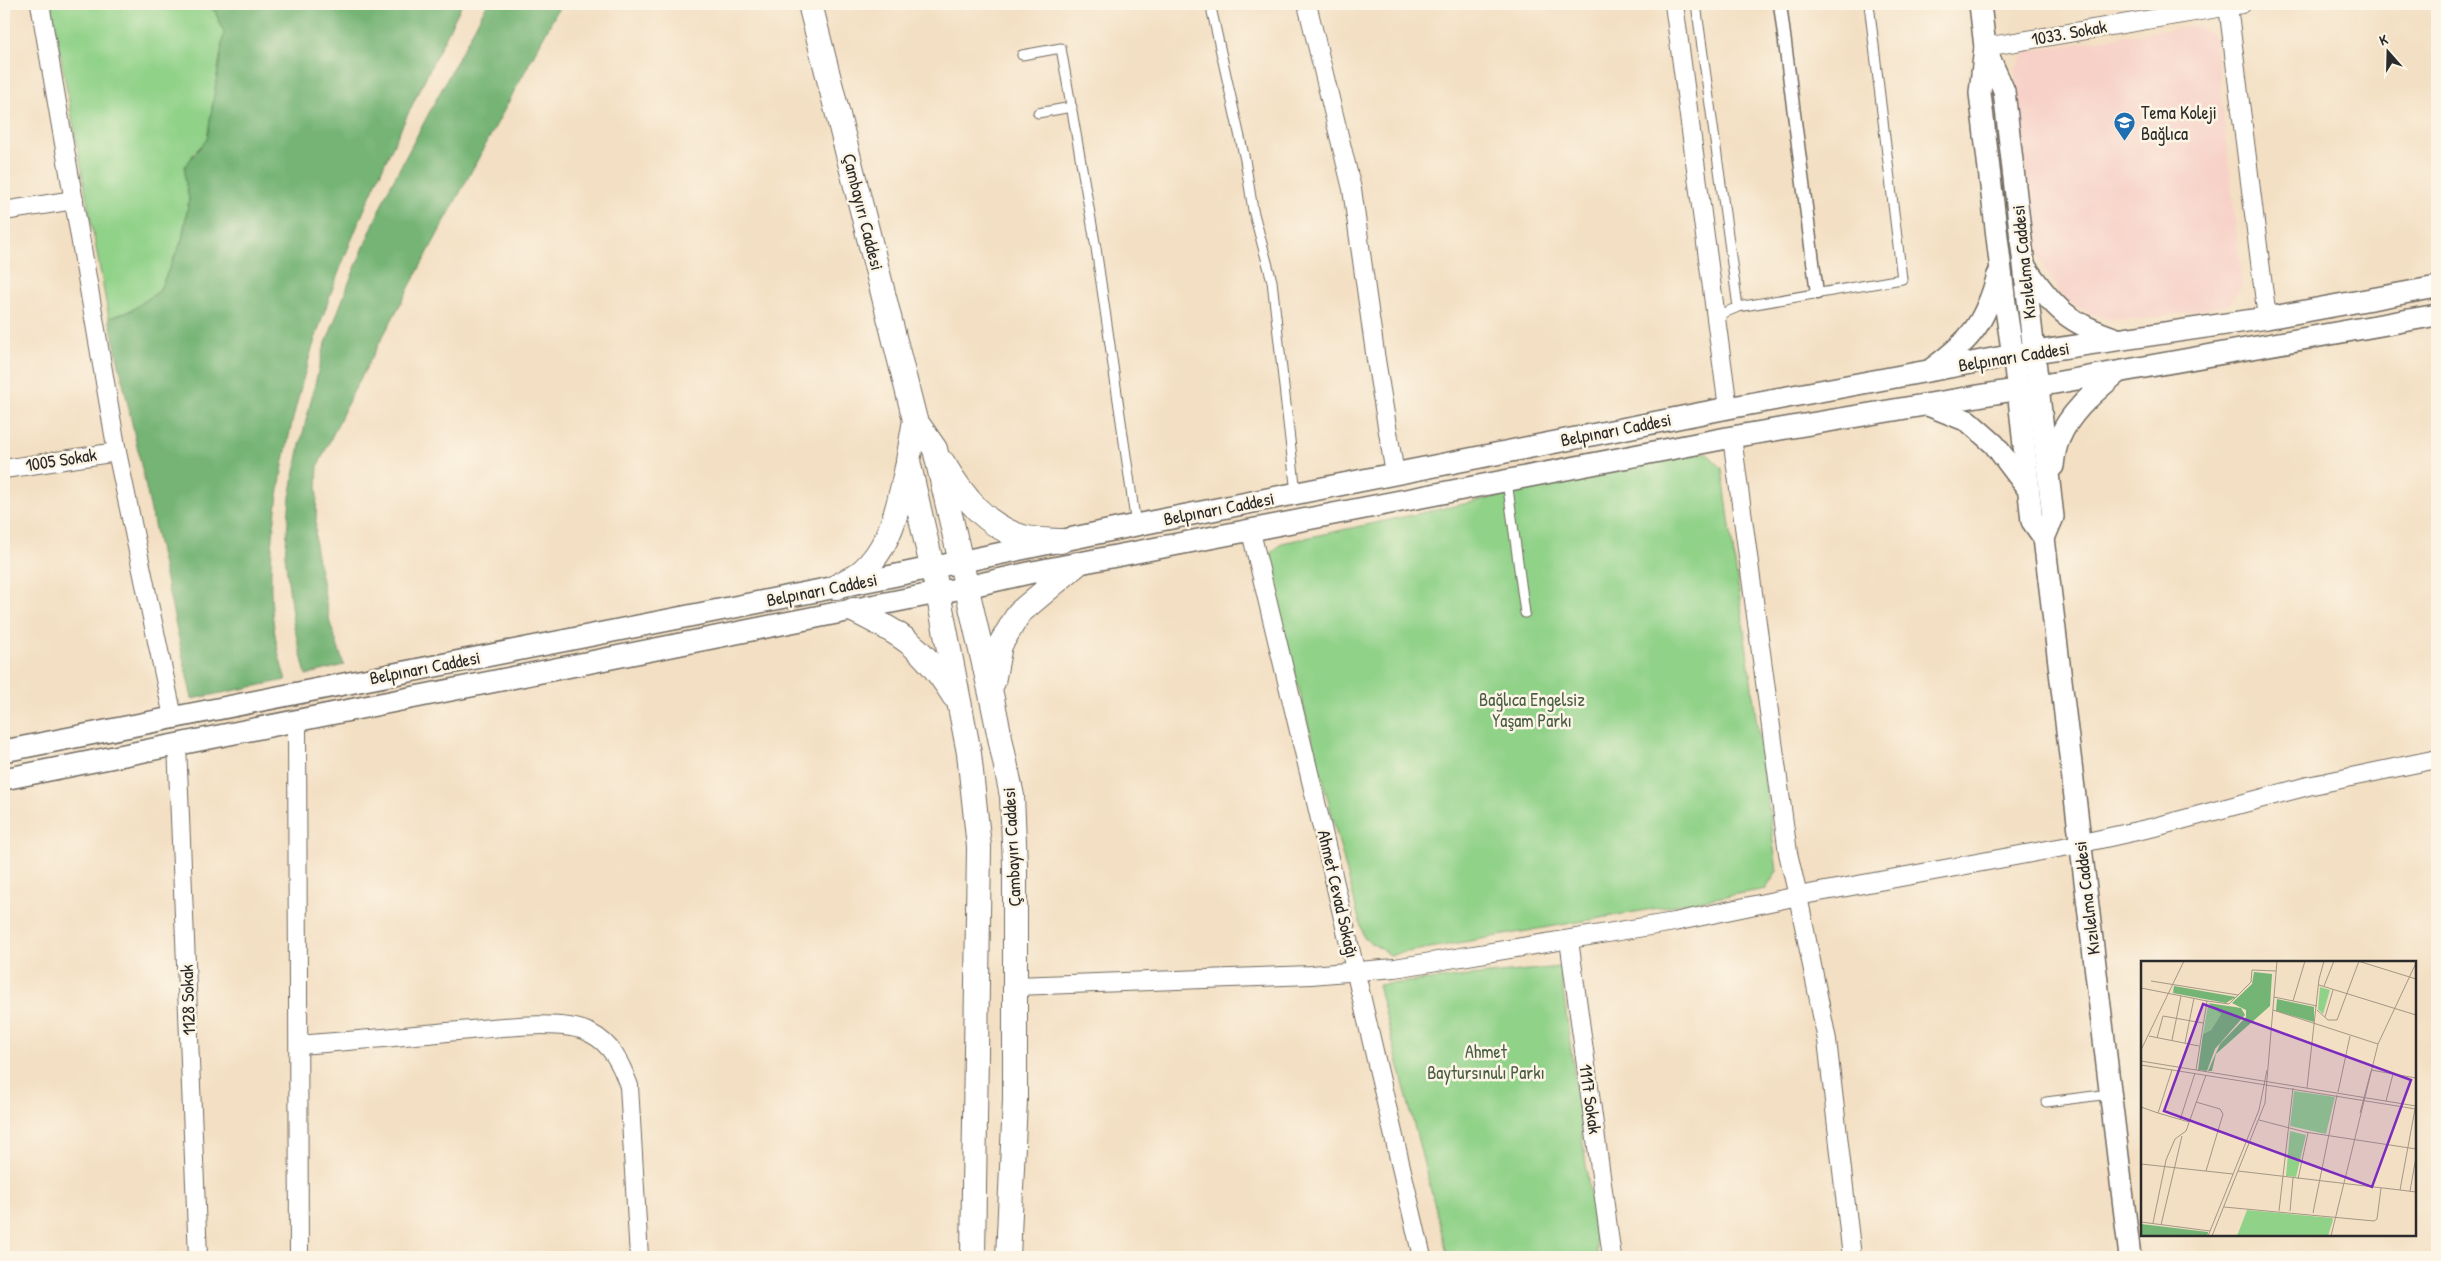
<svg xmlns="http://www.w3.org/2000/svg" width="2441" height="1261" font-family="'Patrick Hand',sans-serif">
<rect width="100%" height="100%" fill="#fcf5e5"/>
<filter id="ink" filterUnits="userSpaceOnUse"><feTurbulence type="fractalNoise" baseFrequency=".02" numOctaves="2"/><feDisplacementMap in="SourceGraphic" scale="10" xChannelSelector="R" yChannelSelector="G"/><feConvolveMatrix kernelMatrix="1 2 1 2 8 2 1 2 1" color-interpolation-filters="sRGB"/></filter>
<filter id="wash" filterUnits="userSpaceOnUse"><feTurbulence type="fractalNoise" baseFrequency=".0096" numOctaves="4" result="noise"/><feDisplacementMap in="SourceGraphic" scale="20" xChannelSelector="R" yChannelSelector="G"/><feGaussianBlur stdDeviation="1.12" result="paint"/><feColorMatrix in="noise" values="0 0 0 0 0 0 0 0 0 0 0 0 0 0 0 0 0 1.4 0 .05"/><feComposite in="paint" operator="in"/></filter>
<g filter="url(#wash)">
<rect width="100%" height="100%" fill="#f3dfc3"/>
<polygon fill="#f7d1c8" points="2196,25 2215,37 2242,285 2229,305 2148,319 2110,319 2089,313 2062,297 2042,265 2034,241 2015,69 2027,51"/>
<g fill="#91d289" stroke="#5e7e5a">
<polygon points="51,4 206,4 215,11 224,33 207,140 193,154 185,179 189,199 182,240 159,291 132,310 109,318"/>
<polygon points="1705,452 1722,468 1777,871 1766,889 1390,955 1364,938 1265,559 1282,543"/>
<polygon points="1560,967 1598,1257 1448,1257 1378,985"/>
</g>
<g fill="#74b475" stroke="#507050">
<path d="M206 4H462C387 155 312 303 282 471 270 541 263 611 286 680L192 699 109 318 132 310 159 291 182 240 189 199 185 179V166L207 139 224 33 215 11Z"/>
<polygon points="487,4 561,4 350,398 318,466 315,545 330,623 344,665 306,675 293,622 285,556 290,497 300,445 323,351 350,280 387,192"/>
</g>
</g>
<g filter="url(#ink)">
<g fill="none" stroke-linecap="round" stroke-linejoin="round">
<defs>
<g id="service">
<polyline points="1696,4 1738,307"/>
<polyline points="1212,12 1245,160 1253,210 1272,281 1296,493"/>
<polyline points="1022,55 1061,48 1096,248 1136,525"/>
<polyline points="1038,113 1072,107"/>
<polyline points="1717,316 1738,307 1902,279 1869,4"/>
<polyline points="1507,481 1525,613"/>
<polyline points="2046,1102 2110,1094"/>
</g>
<polyline id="pedestrian" points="1780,4 1817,293"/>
<g id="minor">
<polyline points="40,4 117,452 173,717"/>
<polyline points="1307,4 1352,189 1376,360 1395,474"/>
<polyline points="1674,4 1728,408"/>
<polyline points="2228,6 2267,318"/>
<polyline points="1985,47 2242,4"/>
<polyline points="4,211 74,200"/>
<polyline points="1732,437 1788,853 1798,896 1827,1040 1852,1257"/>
<polyline points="4,469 117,452"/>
<polyline points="1251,532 1312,785 1422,1257"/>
<polyline points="297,721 299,1257"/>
<polyline points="177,744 198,1257"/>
<polyline points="1569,940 1612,1257"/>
<polyline points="1016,986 1311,975 1395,968 1674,922 1798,896 2069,846 2155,827 2308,786 2437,759"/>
<path d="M299 1045C349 1041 398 1037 447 1032 481 1030 561 1017 590 1033 612 1044 621 1064 629 1086L639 1257"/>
</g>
<g id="tertiary">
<polyline points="1980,4 1985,47 1980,93 2004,296 2018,389 2032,521 2044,538 2130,1257"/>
<polyline points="1985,48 2004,91 2053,517 2044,538"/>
<path d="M2026 268C2055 309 2068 323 2117 339"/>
<path d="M1933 368C1972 339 1985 322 1998 275"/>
<polyline points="1928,405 1968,421 1994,444 2028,489"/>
<path d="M2053 466C2054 457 2055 447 2059 439 2070 411 2096 391 2118 372"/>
<polyline points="4,751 892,576 1136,525 1728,408 2014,355 2267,318 2437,287"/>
<polyline points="4,779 967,587 1033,572 1732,437 2038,386 2437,315"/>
</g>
<g id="secondary">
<polyline points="810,4 915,420 935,449 991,694 1012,796 1015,865 1015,1100 1008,1257"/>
<polyline points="915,420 908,461 938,593 969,753 979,847 973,1257"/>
<path d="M943 463C962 495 986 527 1023 537 1035 541 1049 540 1061 541"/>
<path d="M836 587C844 582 853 578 860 573 891 548 899 504 907 467"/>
<path d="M853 610C904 635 923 647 954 696"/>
<polyline points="993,682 1000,645 1019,613 1077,564"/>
</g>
</defs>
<use href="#service" stroke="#716a60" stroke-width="11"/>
<use href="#pedestrian" stroke="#716a60" stroke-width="15"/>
<use href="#minor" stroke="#716a60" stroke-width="20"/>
<use href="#tertiary" stroke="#716a60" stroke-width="24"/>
<use href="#secondary" stroke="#716a60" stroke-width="26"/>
<use href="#service" stroke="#fff" stroke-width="9"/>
<use href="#pedestrian" stroke="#fff" stroke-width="12"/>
<use href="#minor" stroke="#fff" stroke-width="18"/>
<use href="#tertiary" stroke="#fff" stroke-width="21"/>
<use href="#secondary" stroke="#fff" stroke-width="24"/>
</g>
</g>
<defs>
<symbol id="school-pin" viewBox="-11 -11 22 30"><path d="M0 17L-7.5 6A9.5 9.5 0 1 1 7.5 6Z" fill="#1f6fb2" stroke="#fcf5e5"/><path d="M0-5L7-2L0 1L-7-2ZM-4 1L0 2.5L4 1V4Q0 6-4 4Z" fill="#fff"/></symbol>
</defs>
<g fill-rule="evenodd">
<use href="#school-pin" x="2112" y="110" width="25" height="34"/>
</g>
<g text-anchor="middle" stroke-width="5" stroke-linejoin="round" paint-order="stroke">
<g font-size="18" fill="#2b2b2b" stroke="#fcf5e5">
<text transform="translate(2069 33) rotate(-10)" y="6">1033. Sokak</text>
<text transform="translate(863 212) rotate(76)" y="6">Çambayırı Caddesi</text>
<text transform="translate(2024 262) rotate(-96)" y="6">Kızılelma Caddesi</text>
<text transform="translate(2014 357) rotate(-9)" y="6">Belpınarı Caddesi</text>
<text transform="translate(1616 430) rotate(-11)" y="6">Belpınarı Caddesi</text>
<text transform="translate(61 460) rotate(-9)" y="6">1005 Sokak</text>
<text transform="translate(1219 509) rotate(-11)" y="6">Belpınarı Caddesi</text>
<text transform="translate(822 590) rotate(-11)" y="6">Belpınarı Caddesi</text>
<text transform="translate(425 668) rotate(-11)" y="6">Belpınarı Caddesi</text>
<text transform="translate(1012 847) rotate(-93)" y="6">Çambayırı Caddesi</text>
<text transform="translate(1338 894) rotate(77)" y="6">Ahmet Cevad Sokağı</text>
<text transform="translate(2087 898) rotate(-97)" y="6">Kızılelma Caddesi</text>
<text transform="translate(188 1000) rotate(-92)" y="6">1128 Sokak</text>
<text transform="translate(1590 1099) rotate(82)" y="6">1117 Sokak</text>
</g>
<g font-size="18" fill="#2b2b2b" stroke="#fcf5e5" text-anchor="start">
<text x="2141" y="119">Tema Koleji<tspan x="2141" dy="21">Bağlıca</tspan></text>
</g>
<g font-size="18" fill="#4a5d47" stroke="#fcf5e5">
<text x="1532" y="706">Bağlıca Engelsiz<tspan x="1532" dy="21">Yaşam Parkı</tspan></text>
<text x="1486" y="1058">Ahmet<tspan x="1486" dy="21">Baytursınulı Parkı</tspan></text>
</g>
</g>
<g transform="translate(2141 961)">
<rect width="275" height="275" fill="#f3dfc3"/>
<path d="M179 26 189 29 182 53 177 48ZM67 44 79 48 80 53 70 69 62 73ZM153 130 194 136 185 173 149 165ZM149 170 165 174 155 216 145 215ZM106 249 191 257 192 259 187 275H96Z" fill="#91d289"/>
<path d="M113 11 131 13 129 45 75 93 71 110H67L79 83 105 56V49L91 42 111 23ZM33 25 95 36 85 42 32 32ZM136 38 173 46V61L135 50ZM67 42 100 47 104 54 74 88 66 110 57 109 62 73 70 69 80 53ZM0 263 67 271V272L66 275H0Z" fill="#74b475"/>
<path fill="none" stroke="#a39786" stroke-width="1" d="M217 0 275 18M10 20 97 34 88 43 66 40M178 24 275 54M183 25 193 0M0 27 66 40 55 109M97 34 110 21 111 9 135 10M133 36 176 45M152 40 164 0M132 49 237 83M176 49 187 59H196L218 0M184 56 192 29M8 75 58 85M16 77 22 55 62 62M31 79 40 35M44 82 53 37M0 89 43 0M0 100 275 145M0 104 275 148M230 109 275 117M166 127 178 18 183 0M197 131 209 75M245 140 252 113M55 141 79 148 82 153 65 210M0 146 17 152 31 109M274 148 259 229 275 231M17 152 48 161M219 152 230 110M39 159 54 112M118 159 164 171 275 188M0 203 92 213M97 210 259 229M157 218 167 172M269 230 275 196M83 246 233 260 236 258 240 227M138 250 152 127M149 250 152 217M172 252 196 134M0 261 69 270M12 262 25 199 34 178 45 170 65 114M20 264 41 175M67 275 118 149 126 109M71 275 124 142 136 0M190 275 237 83 275 2"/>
<path fill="#7b2cbf" fill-opacity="0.15" stroke="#7b2cbf" stroke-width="2.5" d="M62 43 270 119 231 226 23 150Z"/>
<rect width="275" height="275" fill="none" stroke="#2b2b2b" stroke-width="2.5"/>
</g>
<rect width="2441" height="1261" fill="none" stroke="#fcf5e5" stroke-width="20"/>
<g transform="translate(2388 52) rotate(340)" stroke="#fcf5e5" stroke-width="4" paint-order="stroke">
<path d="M0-4L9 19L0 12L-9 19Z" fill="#2b2b2b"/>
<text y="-8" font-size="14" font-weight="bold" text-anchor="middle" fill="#2b2b2b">K</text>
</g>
</svg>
